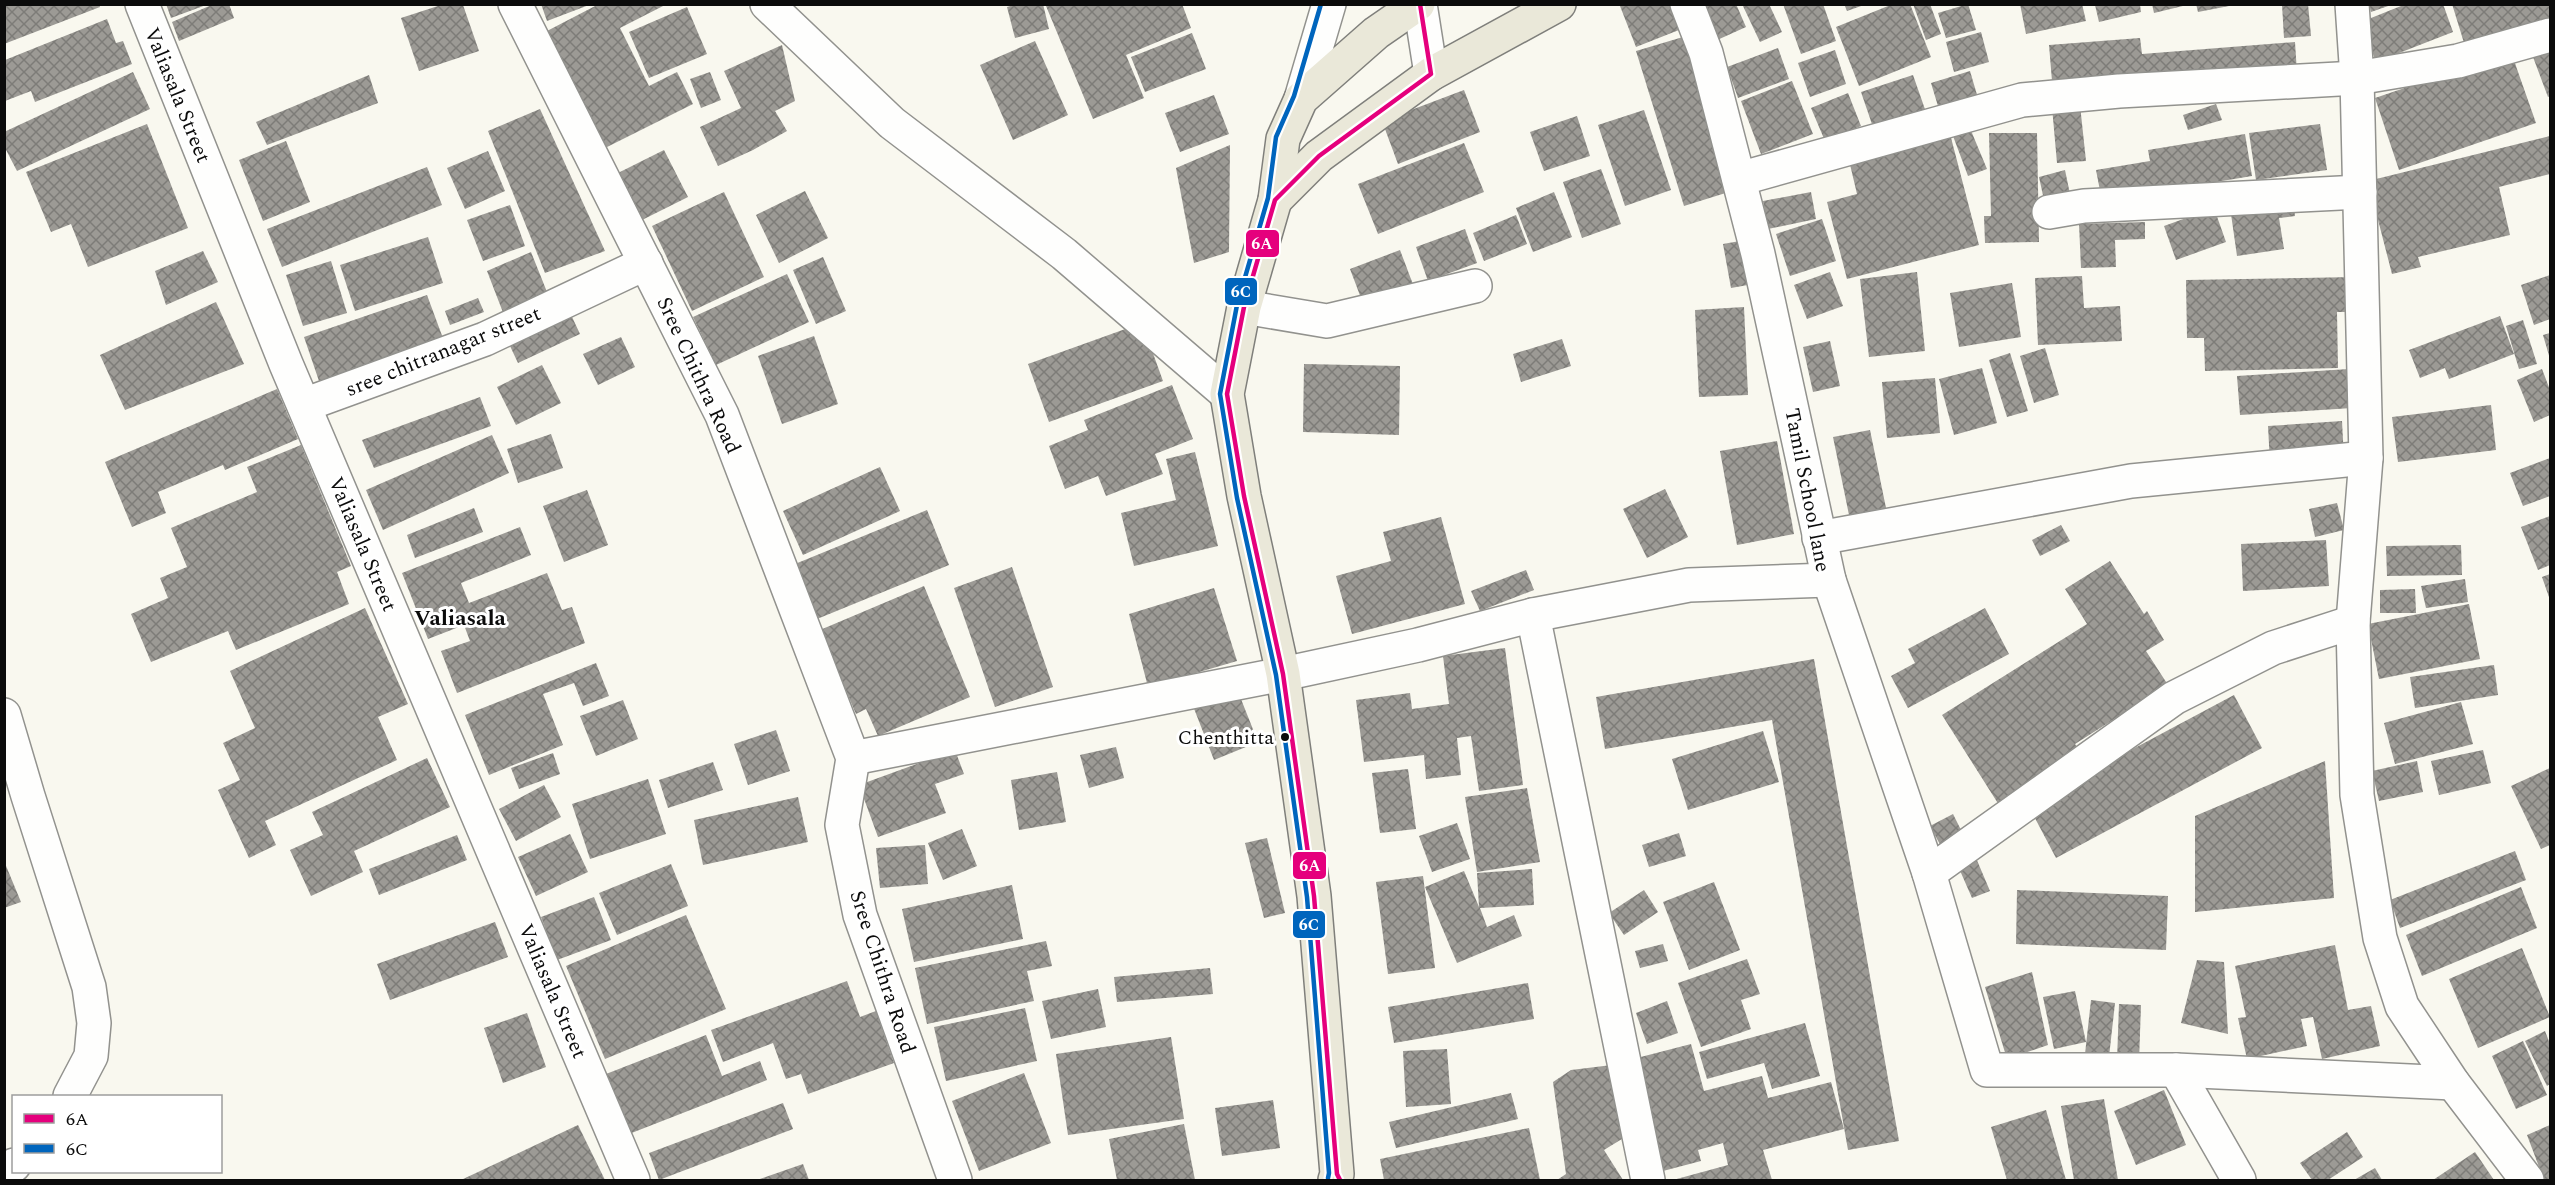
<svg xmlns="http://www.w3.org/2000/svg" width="2555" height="1185" font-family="Spectral,serif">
<defs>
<pattern id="building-cross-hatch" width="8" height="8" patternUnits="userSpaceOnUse" patternTransform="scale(1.5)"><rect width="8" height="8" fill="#9c9a95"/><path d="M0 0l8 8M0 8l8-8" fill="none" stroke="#7d7c78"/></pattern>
</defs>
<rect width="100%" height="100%" fill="#f9f8ef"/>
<g fill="url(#building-cross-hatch)">
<polygon points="4,4 99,4 100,7 4,44"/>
<polygon points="166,4 206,4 206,5 171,18"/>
<polygon points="214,4 229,4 234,18 179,41 172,22"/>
<polygon points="541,4 589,4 589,5 547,21"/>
<polygon points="599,4 667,4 620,28 649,86 677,72 693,104 605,148 547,31"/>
<polygon points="1017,4 1043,4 1049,29 1015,38 1007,7"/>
<polygon points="1049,4 1182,4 1191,28 1126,55 1144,98 1093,119 1046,6"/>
<polygon points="1624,4 1675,4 1684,28 1636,47 1620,6"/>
<polygon points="1698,4 1736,4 1746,27 1715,41"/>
<polygon points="1742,4 1769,4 1782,32 1760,42"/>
<polygon points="1783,4 1823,4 1836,41 1801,54"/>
<polygon points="1844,4 1864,4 1864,5 1847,11"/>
<polygon points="1893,4 1910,4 1931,57 1859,86 1836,27"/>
<polygon points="1913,4 1930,4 1941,34 1926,40"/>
<polygon points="1968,4 1976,30 1946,38 1938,13"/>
<polygon points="2020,4 2082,4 2086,21 2026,34"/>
<polygon points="2152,4 2186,4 2187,5 2154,13"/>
<polygon points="2196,4 2229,4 2229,6 2198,12"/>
<polygon points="2308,4 2311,36 2284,38 2282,5"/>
<polygon points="2369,4 2391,4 2391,5 2371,12"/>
<polygon points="2406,4 2443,4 2453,32 2376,62 2361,22"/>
<polygon points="2452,4 2550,4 2550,20 2465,46"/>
<polygon points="441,5 463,5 479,51 419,71 401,18"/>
<polygon points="2095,5 2140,5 2141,12 2099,22"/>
<polygon points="687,7 707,54 649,78 629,32"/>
<polygon points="107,19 116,43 123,41 132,64 35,102 31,91 5,101 5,60"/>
<polygon points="1981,32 1989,62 1954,72 1946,42"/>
<polygon points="1192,33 1206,69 1145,92 1131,57"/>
<polygon points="1683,37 1732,191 1684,206 1636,51"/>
<polygon points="2140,38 2142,54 2295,42 2297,73 2053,93 2049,45"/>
<polygon points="1035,41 1068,115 1013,140 980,65"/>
<polygon points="782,45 795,101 775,111 787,131 753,150 718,166 700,127 741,108 724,71"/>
<polygon points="1778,48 1789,79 1738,98 1727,67"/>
<polygon points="1835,50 1846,84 1810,97 1798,63"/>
<polygon points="2550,51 2550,96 2548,97 2533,57"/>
<polygon points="2511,52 2536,123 2399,170 2375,98"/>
<polygon points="1970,71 1980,105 1941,116 1931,83"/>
<polygon points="133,72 150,109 17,171 4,146 4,132"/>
<polygon points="710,72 721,100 701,108 690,79"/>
<polygon points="369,75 378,103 267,145 256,122"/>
<polygon points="1913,75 1927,115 1875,133 1861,92"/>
<polygon points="1792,81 1813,134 1761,154 1741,101"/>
<polygon points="1464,90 1480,132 1398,164 1382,121"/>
<polygon points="1848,93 1861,126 1825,141 1811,108"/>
<polygon points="1214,95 1229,134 1180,152 1165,113"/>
<polygon points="2216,104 2222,120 2188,130 2183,115"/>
<polygon points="2080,105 2086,161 2057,163 2052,107"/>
<polygon points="540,109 605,251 545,273 488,131"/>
<polygon points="1644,110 1671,190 1625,206 1598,125"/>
<polygon points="1577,116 1590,156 1544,171 1530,132"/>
<polygon points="1967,121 1987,169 1968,176 1950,128"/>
<polygon points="147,124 188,228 88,267 71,224 51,232 26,172"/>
<polygon points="2320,124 2327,170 2256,180 2249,133"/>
<polygon points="1949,130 1979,245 1847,279 1827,202 1857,194 1848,156"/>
<polygon points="1989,133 2037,133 2039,242 1985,243 1984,216 1991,216"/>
<polygon points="2245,134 2252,176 2102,201 2096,170 2150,161 2148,150"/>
<polygon points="2550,136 2550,174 2499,187 2510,235 2418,257 2421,267 2392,274 2368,181"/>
<polygon points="286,141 310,202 263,221 239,160"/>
<polygon points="1464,143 1484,192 1378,234 1358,184"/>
<polygon points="1230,145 1229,252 1194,263 1176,168"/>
<polygon points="664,150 688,197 640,221 616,174"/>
<polygon points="488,151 505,191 465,209 447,168"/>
<polygon points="427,167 442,205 282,267 267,229"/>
<polygon points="1601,169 1621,224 1582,238 1563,182"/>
<polygon points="2065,170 2070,194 2044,200 2039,177"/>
<polygon points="805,191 828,238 779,263 756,215"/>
<polygon points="724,192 764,277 692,311 652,226"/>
<polygon points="1554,192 1572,237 1533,252 1516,208"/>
<polygon points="1811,192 1816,219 1768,229 1763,201"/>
<polygon points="2293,198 2295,216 2279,218 2284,249 2237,256 2230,207"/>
<polygon points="510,205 525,246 483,261 467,220"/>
<polygon points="2214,208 2226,242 2176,260 2164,226"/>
<polygon points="1516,215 1527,244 1484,261 1473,233"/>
<polygon points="1822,219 1836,261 1790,276 1776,234"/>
<polygon points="2145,222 2145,239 2115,240 2116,267 2081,268 2079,224"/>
<polygon points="1465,229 1477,263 1428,281 1416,247"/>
<polygon points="428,237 443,283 355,311 340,265"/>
<polygon points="1751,239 1759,283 1731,288 1723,244"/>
<polygon points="1400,250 1414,287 1364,306 1350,269"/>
<polygon points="203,251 218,282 166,305 155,271"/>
<polygon points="531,252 549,297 504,315 487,271"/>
<polygon points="823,257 846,311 816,324 793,270"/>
<polygon points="331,261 347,313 303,326 286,275"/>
<polygon points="1830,272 1843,306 1807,319 1794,285"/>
<polygon points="1917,272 1925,351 1869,357 1860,279"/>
<polygon points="787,274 809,322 716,365 693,317"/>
<polygon points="2550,275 2550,319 2534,325 2521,285"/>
<polygon points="2082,276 2084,308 2120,306 2122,341 2038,345 2035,278"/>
<polygon points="2356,277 2357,312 2337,312 2338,368 2205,371 2204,338 2187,338 2186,280"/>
<polygon points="2012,283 2021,337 1959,347 1950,293"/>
<polygon points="427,295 444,341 320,384 304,337"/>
<polygon points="478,298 484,312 450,325 445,311"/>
<polygon points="216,302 244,364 125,410 100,355"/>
<polygon points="565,302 580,334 518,363 503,331"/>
<polygon points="1744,307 1748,395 1699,397 1695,310"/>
<polygon points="2500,316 2514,354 2449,379 2445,368 2420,378 2409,350"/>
<polygon points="2523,320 2537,364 2519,369 2506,326"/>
<polygon points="1142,323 1163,381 1049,422 1028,364"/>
<polygon points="2550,333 2550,359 2543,335"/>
<polygon points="814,336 838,404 782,424 758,356"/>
<polygon points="621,337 635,367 598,385 583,354"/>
<polygon points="1562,339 1571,366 1521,382 1513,354"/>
<polygon points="1830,341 1840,386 1813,392 1803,347"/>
<polygon points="2045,348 2059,395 2034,403 2020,356"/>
<polygon points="2010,353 2028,411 2007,417 1989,360"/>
<polygon points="1304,364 1400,366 1399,435 1303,432"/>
<polygon points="542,365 561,403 516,425 497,387"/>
<polygon points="1982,368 1997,423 1954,435 1939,379"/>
<polygon points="2349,369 2352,408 2240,415 2237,376"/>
<polygon points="2542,369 2550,390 2550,415 2534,422 2517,380"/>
<polygon points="1935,378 1940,433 1887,438 1882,382"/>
<polygon points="1172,385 1193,439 1155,454 1163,474 1106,496 1098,476 1065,489 1049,446 1088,430 1084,420"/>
<polygon points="277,389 298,439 225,470 223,465 158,492 166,513 132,527 105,462"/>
<polygon points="480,397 491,426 374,468 362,440"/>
<polygon points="2491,405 2496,450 2398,462 2392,417"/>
<polygon points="2342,421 2344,459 2270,463 2268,426"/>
<polygon points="1870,430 1886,508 1849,515 1833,437"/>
<polygon points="551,434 563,468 518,483 507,449"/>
<polygon points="492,435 509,473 383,530 366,490"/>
<polygon points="1777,441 1794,534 1737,545 1720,451"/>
<polygon points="301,445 351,566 337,572 349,604 236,650 228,631 151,662 131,614 168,598 160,578 187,567 171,528 257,492 247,467"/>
<polygon points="1195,452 1218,546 1134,566 1121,513 1176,500 1166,459"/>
<polygon points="2550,458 2550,496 2523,506 2510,473"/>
<polygon points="880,467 900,511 803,555 783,511"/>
<polygon points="1665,489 1688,537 1647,558 1623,509"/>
<polygon points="587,490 608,545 564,562 543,506"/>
<polygon points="2337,503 2344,530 2315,537 2309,509"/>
<polygon points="474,508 483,532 415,558 407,535"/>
<polygon points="927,510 949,565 817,619 795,564"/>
<polygon points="2550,516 2550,565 2538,570 2521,527"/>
<polygon points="1441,517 1465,604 1352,634 1336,576 1391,561 1383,532"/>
<polygon points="2061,525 2070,541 2040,556 2032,540"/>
<polygon points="520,527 531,555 461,583 469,603 547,573 562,610 572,607 585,643 457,693 441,651 470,641 464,625 428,639 402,573"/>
<polygon points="2326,540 2329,586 2243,591 2241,544"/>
<polygon points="2461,545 2462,575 2387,576 2386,546"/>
<polygon points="2110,561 2144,614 2147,611 2164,640 2146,651 2168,685 2075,744 2081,753 1999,805 1942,715 2087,624 2065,589"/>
<polygon points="1012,567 1053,687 995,707 954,588"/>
<polygon points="1526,570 1534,590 1480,611 1471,591"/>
<polygon points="2550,574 2550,600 2542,577"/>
<polygon points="2465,579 2468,602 2426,608 2421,586"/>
<polygon points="924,586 970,697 878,736 866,709 856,714 820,630"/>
<polygon points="1214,588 1237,661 1148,687 1129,614"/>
<polygon points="2415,589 2416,613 2380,613 2380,590"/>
<polygon points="2469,604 2480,659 2379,679 2368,624"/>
<polygon points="365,608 408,704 378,717 397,760 265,821 276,845 249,858 218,790 240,780 223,743 255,728 230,671"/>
<polygon points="1985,608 2009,654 1908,708 1891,676 1915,663 1908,649"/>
<polygon points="1505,648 1523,785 1479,791 1471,736 1457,738 1461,775 1426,779 1424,755 1364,762 1356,700 1410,693 1412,709 1449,704 1443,656"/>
<polygon points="1814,659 1899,1141 1848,1150 1772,720 1605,749 1596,697"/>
<polygon points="596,663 609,696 583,706 574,683 543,694 563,745 489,775 465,715"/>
<polygon points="2494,665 2498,695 2415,708 2410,677"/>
<polygon points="1237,689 1258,742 1214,760 1193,706"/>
<polygon points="2234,695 2262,748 2056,858 2028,805"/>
<polygon points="623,700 638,739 596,756 580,716"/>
<polygon points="2461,702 2473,744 2395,764 2384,723"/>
<polygon points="776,730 790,771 748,785 734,744"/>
<polygon points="1763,731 1779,782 1688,810 1672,759"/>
<polygon points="1116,747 1124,778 1089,788 1080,755"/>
<polygon points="955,750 964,774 935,784 946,813 878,837 859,785"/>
<polygon points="2483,750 2491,783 2439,795 2431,761"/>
<polygon points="553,753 560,774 519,789 511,768"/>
<polygon points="427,758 450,807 354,851 363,872 311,896 290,850 323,835 312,812"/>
<polygon points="2325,761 2334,898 2195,912 2195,816"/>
<polygon points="2417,761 2423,792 2379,801 2372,771"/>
<polygon points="713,762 723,790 668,808 659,780"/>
<polygon points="2550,768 2550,845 2541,849 2511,786"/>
<polygon points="1408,769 1416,829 1380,833 1372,773"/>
<polygon points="1057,772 1066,822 1019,830 1011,780"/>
<polygon points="648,779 666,834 590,859 572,804"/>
<polygon points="544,785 561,817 516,841 499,809"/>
<polygon points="1527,788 1540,862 1477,872 1465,797"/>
<polygon points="798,797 808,842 703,865 694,820"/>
<polygon points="1953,814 1965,838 1943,850 1930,826"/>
<polygon points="1457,823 1470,859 1432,872 1419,836"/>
<polygon points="962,829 977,866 943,880 928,843"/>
<polygon points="1679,833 1686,856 1649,867 1642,845"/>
<polygon points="570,834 588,872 536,896 518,857"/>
<polygon points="457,835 467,860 379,895 369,869"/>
<polygon points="1267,838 1285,913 1264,918 1245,843"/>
<polygon points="925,845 928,884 880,888 876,848"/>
<polygon points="2515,851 2526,880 2400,928 2390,900"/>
<polygon points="1976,858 1990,891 1972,898 1958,866"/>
<polygon points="4,861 21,902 4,908"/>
<polygon points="671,864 688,906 617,935 599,893"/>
<polygon points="1532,869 1534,905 1480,908 1487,927 1514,915 1522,936 1457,963 1425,887 1464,871 1479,907 1477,873"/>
<polygon points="1423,876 1435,968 1388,974 1376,882"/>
<polygon points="1714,882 1740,950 1689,970 1663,902"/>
<polygon points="1012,885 1023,939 914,962 902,909"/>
<polygon points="2521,887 2537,928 2422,976 2406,935"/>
<polygon points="1644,890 1658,912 1624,935 1609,913"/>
<polygon points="2017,890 2168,896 2166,950 2016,944"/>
<polygon points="594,897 611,940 557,960 541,917"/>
<polygon points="686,915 726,1009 605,1059 566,966"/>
<polygon points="495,922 508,957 390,1000 377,964"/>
<polygon points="1046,941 1052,966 1027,971 1034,1001 927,1024 915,968"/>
<polygon points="1663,944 1668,961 1640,968 1635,951"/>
<polygon points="2335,945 2348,1010 2371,1006 2380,1046 2322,1059 2313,1017 2301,1019 2307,1046 2247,1059 2238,1018 2246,1017 2235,966"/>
<polygon points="2522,948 2550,1017 2478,1048 2449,979"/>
<polygon points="1747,959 1760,994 1741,1000 1751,1029 1701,1047 1678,983"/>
<polygon points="2197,960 2224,962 2228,1034 2181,1023"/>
<polygon points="1210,968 1213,994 1117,1002 1114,977"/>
<polygon points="2032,972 2048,1045 2007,1059 1985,987"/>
<polygon points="847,981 860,1017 876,1011 894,1063 808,1094 801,1074 786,1079 773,1043 723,1062 711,1030"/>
<polygon points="1528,983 1534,1019 1394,1043 1388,1007"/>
<polygon points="1098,989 1106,1027 1051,1039 1042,1001"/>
<polygon points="2075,991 2086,1042 2054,1049 2043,997"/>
<polygon points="2091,1000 2115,1003 2108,1066 2084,1063"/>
<polygon points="1667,1001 1678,1033 1647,1044 1636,1013"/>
<polygon points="2119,1004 2141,1005 2139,1062 2117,1061"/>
<polygon points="1025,1008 1037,1061 946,1081 934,1027"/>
<polygon points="527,1013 546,1067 503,1083 484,1028"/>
<polygon points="1805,1023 1820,1076 1772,1089 1764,1063 1707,1079 1699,1052"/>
<polygon points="2545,1031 2550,1044 2550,1084 2547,1086 2525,1041"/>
<polygon points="706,1035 722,1076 760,1061 767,1080 629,1134 606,1074"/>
<polygon points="1171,1037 1184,1119 1068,1135 1056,1054"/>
<polygon points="2523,1041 2547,1095 2516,1109 2492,1056"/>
<polygon points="1691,1044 1704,1091 1762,1076 1768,1098 1831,1082 1844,1129 1763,1150 1772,1180 1673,1180 1728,1165 1723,1143 1698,1150 1701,1161 1663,1171 1633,1059"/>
<polygon points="1447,1049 1451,1104 1406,1107 1403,1051"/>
<polygon points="1612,1065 1630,1134 1604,1150 1623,1180 1557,1180 1566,1174 1553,1082 1571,1070"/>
<polygon points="1024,1073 1051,1143 979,1171 952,1101"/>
<polygon points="2164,1090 2186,1145 2136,1165 2114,1111"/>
<polygon points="1511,1093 1518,1119 1396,1148 1389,1122"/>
<polygon points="2104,1099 2118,1180 2074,1180 2061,1106"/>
<polygon points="1273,1100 1280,1148 1222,1156 1215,1108"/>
<polygon points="783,1103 793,1129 659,1180 649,1153"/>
<polygon points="2046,1110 2066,1180 2007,1180 1991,1127"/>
<polygon points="1184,1124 1195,1180 1117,1180 1109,1139"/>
<polygon points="578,1125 605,1180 461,1180"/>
<polygon points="2550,1125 2550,1180 2544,1180 2527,1135"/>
<polygon points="1529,1128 1540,1180 1384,1180 1380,1159"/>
<polygon points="2347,1132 2363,1157 2328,1180 2312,1180 2300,1163"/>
<polygon points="2475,1152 2494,1180 2433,1180"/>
<polygon points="803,1164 809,1180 757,1180"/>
<polygon points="2375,1168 2382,1180 2354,1180"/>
</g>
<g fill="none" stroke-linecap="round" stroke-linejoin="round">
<defs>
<g id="minor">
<polyline points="142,4 286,364 633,1180"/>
<polyline points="515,4 722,415 853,758 842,825 860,915 955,1180"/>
<polyline points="767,4 892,123 1064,254 1227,394"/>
<polyline points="1420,4 1431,74"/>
<polyline points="2352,4 2357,78 2366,458 2353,622 2357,795 2380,938 2402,1006 2453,1083 2527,1180"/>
<polyline points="1301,99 1329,4"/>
<polyline points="1739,179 2022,100 2119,91 2357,78 2458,61 2550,35"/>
<polyline points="2049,212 2084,206 2360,192"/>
<polyline points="1244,307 1327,321 1475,286"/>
<polyline points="304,405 485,339 646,263"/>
<polyline points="1819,538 2131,481 2366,458"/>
<polyline points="1829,580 1929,873 1987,1070 2176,1070 2453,1083"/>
<polyline points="1533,615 1648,1180"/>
<polyline points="4,715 28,796 89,987 94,1023 91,1056 70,1096"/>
<polyline points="853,758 1283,674 1418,645 1533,615 1689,585 1829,580 1758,254 1706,53 1687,4"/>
<polyline points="1929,873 2174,698 2273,648 2353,622"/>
<polyline points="2176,1070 2239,1180"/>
<polyline points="4,1172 14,1165"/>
</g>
<g id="major">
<polyline points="1275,200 1319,156 1431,74 1559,4"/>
<polyline points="1335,1180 1337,1174 1314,896 1283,674 1244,496 1227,394 1244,307 1275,200 1283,139 1301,99 1376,33 1418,4"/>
</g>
</defs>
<use href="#minor" stroke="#92928e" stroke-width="36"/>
<use href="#major" stroke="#7f7f7b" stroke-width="36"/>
<use href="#minor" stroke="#fefefd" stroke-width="33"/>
<use href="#major" stroke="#eae8d9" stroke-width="33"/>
<defs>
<polyline id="bus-1" points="1340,1180 1337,1174 1314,896 1283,674 1244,496 1227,394 1244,307 1275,200 1319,156 1431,74 1420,4"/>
<polyline id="bus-2" points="1321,4 1294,96 1276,137 1268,198 1237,305 1220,394 1237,498 1276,675 1307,897 1329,1173 1328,1178"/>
</defs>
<use href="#bus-1" stroke="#fff" stroke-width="9"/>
<use href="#bus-2" stroke="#fff" stroke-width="9"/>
<use href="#bus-1" stroke="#e5007d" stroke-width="4.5"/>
<use href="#bus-2" stroke="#0065bd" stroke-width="4.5"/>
</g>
<circle fill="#0b0b0b" stroke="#fff" stroke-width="2" cx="1285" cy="737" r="5"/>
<g text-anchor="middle" stroke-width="6" stroke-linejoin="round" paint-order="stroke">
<g font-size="20" fill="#0b0b0b" stroke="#fff" text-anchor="end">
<text x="1274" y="744">Chenthitta</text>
</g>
<g font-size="21" fill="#0b0b0b" stroke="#fff">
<text transform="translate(178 95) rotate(68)" y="7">Valiasala Street</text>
<text transform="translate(443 351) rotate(-22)" y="7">sree chitranagar street</text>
<text transform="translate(699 375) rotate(65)" y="7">Sree Chithra Road</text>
<text transform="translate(1808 490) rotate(79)" y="7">Tamil School lane</text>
<text transform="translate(363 544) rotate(67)" y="7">Valiasala Street</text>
<text transform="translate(883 972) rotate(72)" y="7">Sree Chithra Road</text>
<text transform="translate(553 991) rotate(67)" y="7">Valiasala Street</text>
</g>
<g font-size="22" font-weight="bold" fill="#0b0b0b" stroke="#fff">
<text x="460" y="625">Valiasala</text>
</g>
</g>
<g stroke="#fff" stroke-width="2">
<rect x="1245" y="229" width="35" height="29" rx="6" fill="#e5007d"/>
<rect x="1224" y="277" width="34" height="29" rx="6" fill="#0065bd"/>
<rect x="1292" y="851" width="35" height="29" rx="6" fill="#e5007d"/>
<rect x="1292" y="910" width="34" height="29" rx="6" fill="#0065bd"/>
</g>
<g font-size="16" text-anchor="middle" font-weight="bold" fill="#fff">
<text x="1262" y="249">6A</text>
<text x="1241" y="297">6C</text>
<text x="1310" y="871">6A</text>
<text x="1309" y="930">6C</text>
</g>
<rect width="2555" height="1185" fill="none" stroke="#0b0b0b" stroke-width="12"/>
<rect x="12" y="1095" width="210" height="78" fill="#ffffff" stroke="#9d9d9d" stroke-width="1.5"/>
<rect x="24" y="1114" width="30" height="9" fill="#e5007d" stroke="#9d9d9d" stroke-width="1.5"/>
<text x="66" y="1125" font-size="18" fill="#0b0b0b">6A</text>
<rect x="24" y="1144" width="30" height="9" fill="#0065bd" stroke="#9d9d9d" stroke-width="1.5"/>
<text x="66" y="1155" font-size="18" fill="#0b0b0b">6C</text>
</svg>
